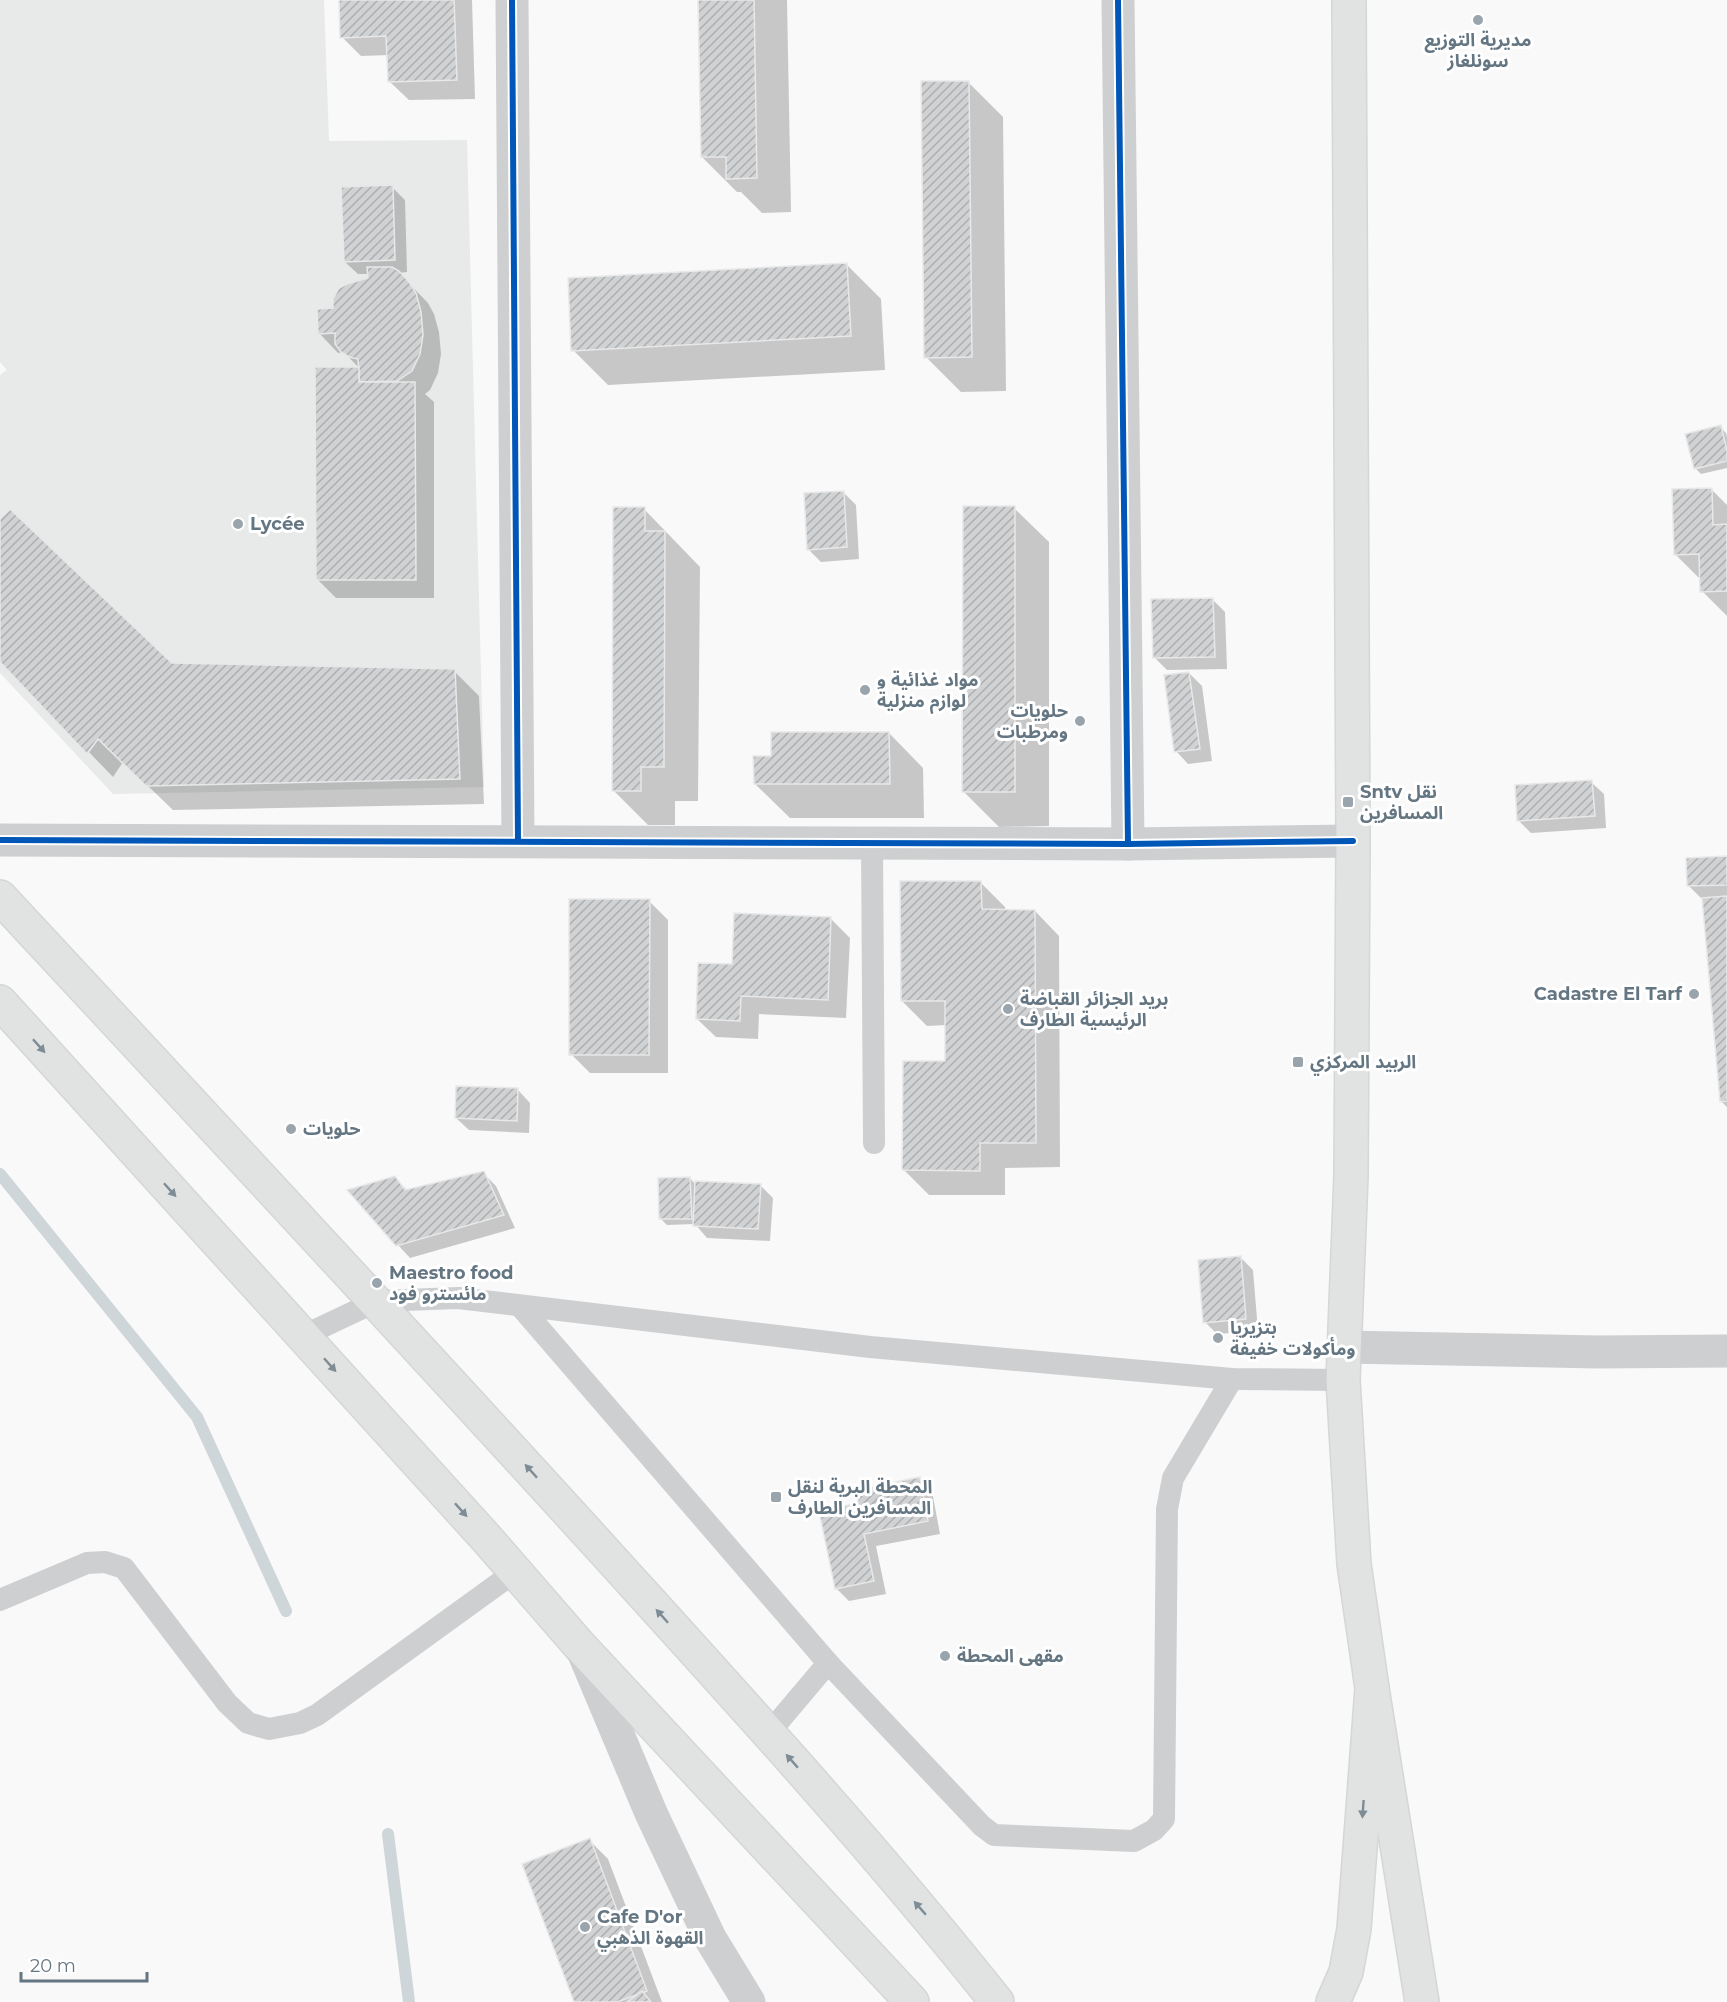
<svg xmlns="http://www.w3.org/2000/svg" width="1727" height="2002" font-family="Montserrat,'Noto Sans Arabic',sans-serif">
<defs>
<pattern id="building-hatch" width="6" height="6" patternUnits="userSpaceOnUse" patternTransform="scale(1.5)"><rect width="6" height="6" fill="#d0d2d3"/><path d="M-1 1l2-2M0 6l6-6M5 7l2-2" fill="none" stroke="#acafb1"/></pattern>
</defs>
<rect width="100%" height="100%" fill="#f9f9f9"/>
<polygon fill="#e8e9e9" points="0,0 324,0 329,141 467,140 484,787 113,794 0,673 0,375 7,370 0,362"/>
<g fill="#0003">
<polygon points="341,0 472,0 475,99 409,100 390,82 389,55 361,56 342,37"/>
<polygon points="700,0 787,0 791,212 762,213 741,192 737,192 702,157"/>
<polygon points="968,82 1003,117 1006,391 961,392 926,357"/>
<polygon points="392,187 405,200 407,272 399,273 428,303 434,314 439,332 441,354 438,373 430,390 425,394 434,402 434,598 336,598 317,579 359,368 344,352 338,353 320,334 335,309 369,279 369,274 358,274 345,262"/>
<polygon points="846,264 881,299 885,370 608,385 573,350"/>
<polygon points="1720,427 1726,433 1727,437 1727,468 1701,474 1695,468"/>
<polygon points="1711,489 1727,505 1727,616 1702,591 1700,579 1675,554"/>
<polygon points="843,492 856,505 859,559 821,562 808,549"/>
<polygon points="1014,508 1049,542 1049,826 999,827 964,792"/>
<polygon points="644,509 700,567 698,801 675,801 675,825 648,825 613,790"/>
<polygon points="0,521 172,665 454,671 479,696 484,804 173,810 123,762 113,777 0,660"/>
<polygon points="1212,599 1225,612 1227,669 1167,670 1154,657"/>
<polygon points="1189,673 1202,686 1212,761 1188,764 1176,751"/>
<polygon points="889,733 923,768 924,818 790,818 755,784 772,757"/>
<polygon points="1591,782 1604,794 1606,828 1531,833 1518,820"/>
<polygon points="1727,858 1727,1107 1721,1101 1704,898 1701,898 1688,885"/>
<polygon points="981,883 1005,907 1005,911 1035,911 1059,936 1060,1167 1005,1168 1005,1195 929,1195 904,1170 946,1062 947,1025 927,1026 902,1001"/>
<polygon points="649,901 668,920 668,1073 590,1073 571,1054"/>
<polygon points="831,919 850,938 846,1018 759,1014 758,1039 716,1037 697,1019 733,966"/>
<polygon points="518,1090 530,1103 529,1133 469,1130 456,1118"/>
<polygon points="483,1173 496,1186 515,1228 410,1258 398,1245 395,1178 408,1191"/>
<polygon points="690,1178 696,1185 760,1185 773,1198 770,1241 707,1238 695,1224 667,1225 661,1219"/>
<polygon points="1241,1258 1253,1270 1258,1331 1217,1334 1205,1322"/>
<polygon points="919,1478 932,1491 940,1534 876,1546 886,1594 849,1601 836,1588 860,1504"/>
<polygon points="589,1840 608,1859 662,2002 576,2002"/>
</g>
<g fill="none" stroke-linecap="round" stroke-linejoin="round">
<g stroke="#ced6d9" stroke-width="12">
<polyline points="0,1174 197,1417 286,1611"/>
<polyline points="388,1834 409,2002"/>
</g>
</g>
<g fill="url(#building-hatch)" stroke="#e8e8e8" stroke-width="1.5">
<polygon points="339,0 454,0 457,80 388,82 386,36 340,38"/>
<polygon points="698,0 754,0 757,178 726,179 726,157 701,157"/>
<polygon points="921,81 969,81 972,357 924,358"/>
<polygon points="393,185 395,260 344,262 341,187"/>
<polygon points="847,263 851,336 571,351 568,278"/>
<polygon points="367,267 392,267 399,271 409,282 416,293 421,312 423,335 420,354 412,371 397,381 359,382 358,359 349,357 341,352 335,344 335,333 318,334 317,309 333,308 333,299 339,288 347,284 368,278"/>
<polygon points="315,367 359,367 359,382 415,382 416,580 316,580"/>
<polygon points="1721,425 1727,451 1727,461 1694,469 1685,434"/>
<polygon points="1712,488 1713,525 1727,524 1727,591 1700,592 1699,554 1674,555 1672,489"/>
<polygon points="844,491 847,547 807,550 804,493"/>
<polygon points="963,506 1015,506 1015,792 962,792"/>
<polygon points="613,507 645,507 645,531 665,531 664,767 641,767 641,791 612,791"/>
<polygon points="10,509 172,663 455,669 460,779 146,786 98,739 87,754 0,662 0,519"/>
<polygon points="1213,598 1215,657 1153,658 1151,599"/>
<polygon points="1189,672 1200,749 1174,752 1164,675"/>
<polygon points="771,732 889,732 890,784 754,784 753,756 771,756"/>
<polygon points="1592,780 1595,816 1517,821 1515,785"/>
<polygon points="1727,856 1727,885 1687,886 1686,858"/>
<polygon points="900,881 981,881 982,909 1035,910 1036,1143 980,1143 980,1171 902,1170 903,1061 945,1061 945,1001 901,1001"/>
<polygon points="1727,896 1727,1101 1720,1102 1702,898"/>
<polygon points="569,899 650,899 649,1055 569,1055"/>
<polygon points="734,913 831,917 828,1000 741,996 740,1021 696,1019 698,963 732,964"/>
<polygon points="456,1086 518,1088 517,1121 455,1118"/>
<polygon points="484,1171 504,1215 396,1246 347,1190 395,1176 405,1190"/>
<polygon points="690,1177 692,1219 659,1219 658,1178"/>
<polygon points="695,1181 761,1184 758,1229 693,1226"/>
<polygon points="1241,1256 1246,1319 1203,1323 1198,1260"/>
<polygon points="920,1477 928,1521 864,1534 874,1581 835,1589 819,1511 858,1503 856,1490"/>
<polygon points="590,1838 647,1991 617,2002 574,2002 522,1864"/>
<polygon points="642,1991 651,2002 627,2002"/>
</g>
<g fill="none" stroke-linecap="round" stroke-linejoin="round">
<defs>
<polyline id="primary" points="1349,0 1353,841 1351,1176 1343,1380 1354,1564 1372,1688 1422,2002"/>
<g id="trunk">
<path d="M0 897C202 1114 404 1331 604 1551 738 1699 873 1846 997 2002"/>
<polyline points="0,1002 487,1539 580,1646 912,2002"/>
<polyline points="1333,2002 1346,1972 1354,1929 1372,1688"/>
</g>
</defs>
<use href="#primary" stroke="#d5d6d7" stroke-width="36"/>
<use href="#trunk" stroke="#d5d6d6" stroke-width="36"/>
<g stroke="#cecfd0" stroke-width="22">
<polyline points="872,843 874,1143"/>
<polyline points="520,1306 828,1663 982,1826 994,1835 1134,1841 1154,1830 1164,1819 1167,1509 1173,1478 1232,1379"/>
<polyline points="303,1336 377,1301 458,1298 870,1347 1232,1379 1343,1380"/>
<polyline points="0,1600 87,1563 105,1562 124,1568 227,1703 248,1723 269,1729 300,1723 317,1715 516,1571"/>
<polyline points="769,1733 828,1663"/>
</g>
<g stroke="#cecfd0" stroke-width="33">
<polyline points="512,0 518,841"/>
<polyline points="1118,0 1128,844"/>
<polyline points="0,840 1128,844 1353,841"/>
<polyline points="1344,1347 1598,1352 1727,1351"/>
<polyline points="582,1649 651,1813 710,1938 749,2002"/>
</g>
<use href="#primary" stroke="#e1e2e2" stroke-width="33"/>
<use href="#trunk" stroke="#e1e2e2" stroke-width="33"/>
<defs>
<g id="cycleway">
<polyline points="512,0 518,841"/>
<polyline points="1118,0 1128,844"/>
<polyline points="0,840 1128,844 1353,841"/>
</g>
</defs>
<use href="#cycleway" stroke="#fff" stroke-width="10"/>
<use href="#cycleway" stroke="#0057b8" stroke-width="6"/>
</g>
<defs><path id="oneway-solid" d="M-6-.8H1V-3.2L6.5 0L1 3.2V.8H-6Z" transform="scale(1.5)"/></defs>
<g fill="#7e8c96">
<use href="#oneway-solid" transform="translate(39 1046) rotate(48)"/>
<use href="#oneway-solid" transform="translate(170 1190) rotate(48)"/>
<use href="#oneway-solid" transform="translate(330 1365) rotate(48)"/>
<use href="#oneway-solid" transform="translate(531 1471) rotate(-132)"/>
<use href="#oneway-solid" transform="translate(461 1510) rotate(48)"/>
<use href="#oneway-solid" transform="translate(662 1616) rotate(-132)"/>
<use href="#oneway-solid" transform="translate(792 1761) rotate(-131)"/>
<use href="#oneway-solid" transform="translate(1363 1809) rotate(94)"/>
<use href="#oneway-solid" transform="translate(920 1908) rotate(-131)"/>
</g>
<g fill="#99a4ac" stroke="#fff" stroke-width="2">
<circle cx="1478" cy="20" r="6"/>
<circle cx="238" cy="524" r="6"/>
<circle cx="865" cy="690" r="6"/>
<circle cx="1080" cy="721" r="6"/>
<rect x="1342" y="796" width="12" height="12" rx="3"/>
<circle cx="1694" cy="994" r="6"/>
<circle cx="1008" cy="1009" r="6"/>
<rect x="1292" y="1056" width="12" height="12" rx="3"/>
<circle cx="291" cy="1129" r="6"/>
<circle cx="377" cy="1283" r="6"/>
<circle cx="1218" cy="1338" r="6"/>
<rect x="770" y="1491" width="12" height="12" rx="3"/>
<circle cx="945" cy="1656" r="6"/>
<circle cx="585" cy="1927" r="6"/>
</g>
<g text-anchor="middle" stroke-width="6" stroke-linejoin="round" paint-order="stroke">
<g font-size="18" font-weight="bold" fill="#657683" stroke="#fff" text-anchor="start">
<text x="1478" y="46" text-anchor="middle">مديرية التوزيع<tspan x="1478" dy="21">سونلغاز</tspan></text>
<text x="250" y="530">Lycée</text>
<text x="877" y="686">مواد غذائية و<tspan x="877" dy="21">لوازم منزلية</tspan></text>
<text x="1068" y="717" text-anchor="end">حلويات<tspan x="1068" dy="21">ومرطبات</tspan></text>
<text x="1360" y="798">Sntv نقل<tspan x="1360" dy="21">المسافرين</tspan></text>
<text x="1682" y="1000" text-anchor="end">Cadastre El Tarf</text>
<text x="1020" y="1005">بريد الجزائر القباضة<tspan x="1020" dy="21">الرئيسية الطارف</tspan></text>
<text x="1310" y="1068">الربيد المركزي</text>
<text x="303" y="1135">حلويات</text>
<text x="389" y="1279">Maestro food<tspan x="389" dy="21">مائسترو فود</tspan></text>
<text x="1230" y="1334">بتزيريا<tspan x="1230" dy="21">ومأكولات خفيفة</tspan></text>
<text x="788" y="1493">المحطة البرية لنقل<tspan x="788" dy="21">المسافرين الطارف</tspan></text>
<text x="957" y="1662">مقهى المحطة</text>
<text x="597" y="1923">Cafe D'or<tspan x="597" dy="21">القهوة الذهبي</tspan></text>
</g>
</g>
<path d="M21 1972v9h126v-9" fill="none" stroke="#657683" stroke-width="3"/>
<text x="30" y="1972" font-size="18" fill="#657683" stroke="#ffffff" stroke-width="4.5" paint-order="stroke">20 m</text>
</svg>
